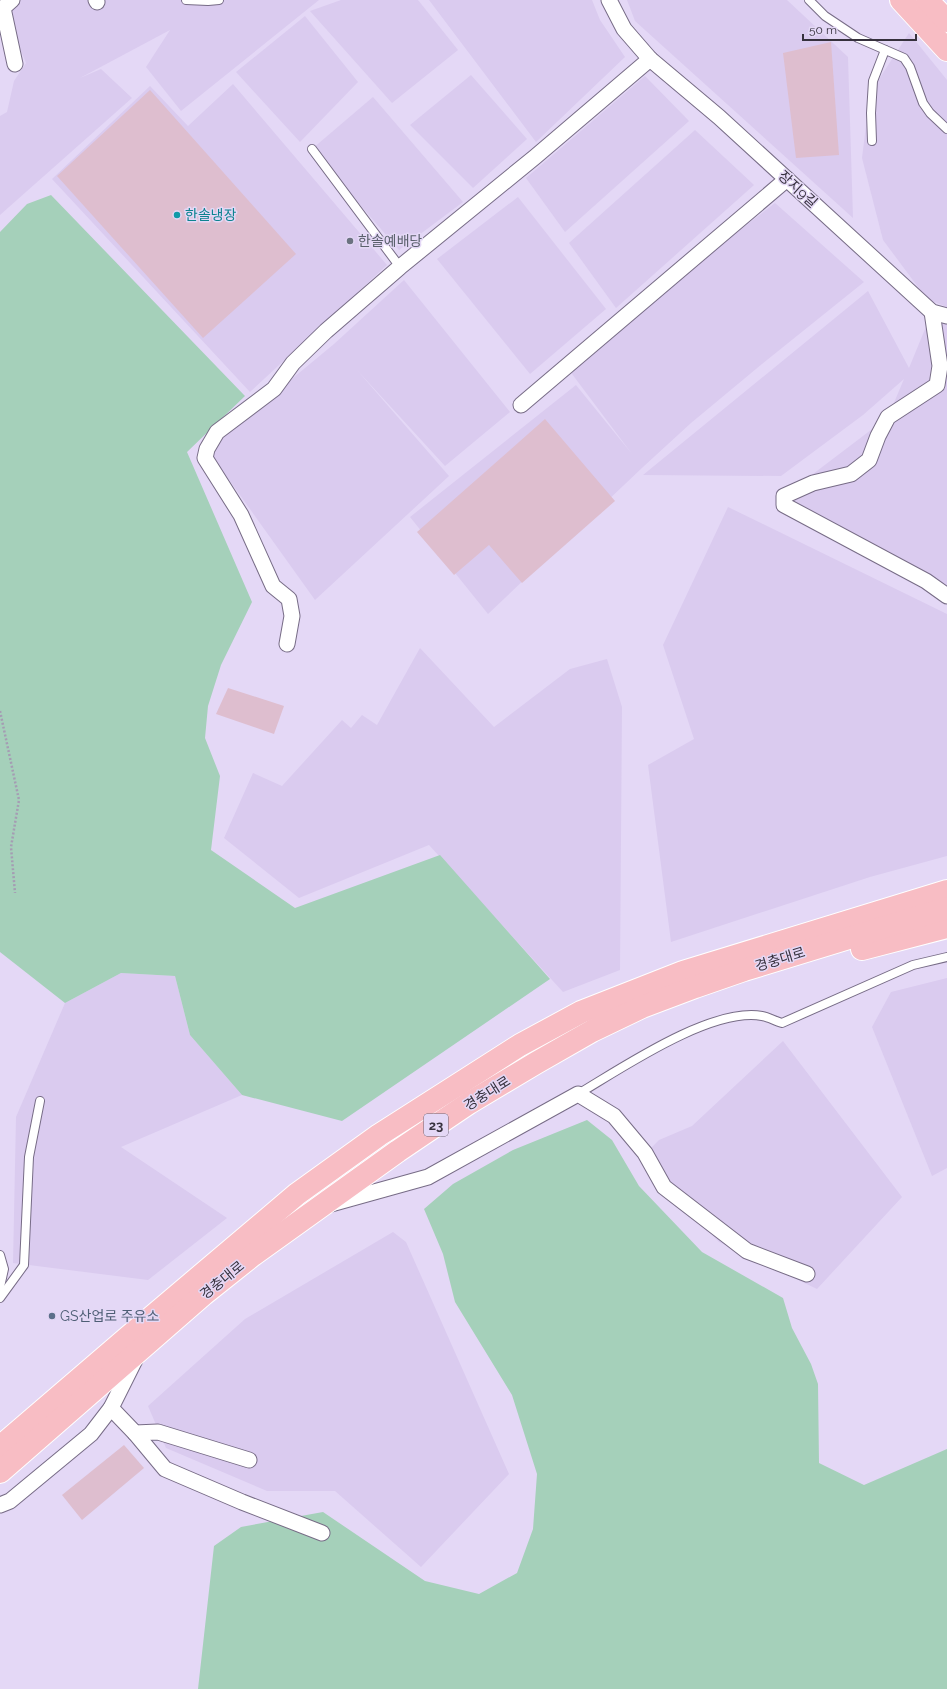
<svg xmlns="http://www.w3.org/2000/svg" width="947" height="1689" font-family="Raleway,'Noto Sans KR',sans-serif">
<rect width="100%" height="100%" fill="#e4d8f6"/>
<g fill="#dacbef">
<polygon points="12,0 319,0 181,111 146,67 170,30 80,78 101,69 132,98 0,215 0,116 7,112 14,81 26,63 3,8"/>
<polygon points="341,0 418,0 458,50 392,103 310,11"/>
<polygon points="429,0 592,0 600,20 625,57 536,142"/>
<polygon points="627,0 787,0 848,57 853,218 635,21"/>
<polygon points="305,16 358,82 300,142 236,72"/>
<polygon points="909,33 947,80 947,307 927,299 883,240 862,158 870,93"/>
<polygon points="471,75 527,139 473,188 410,125"/>
<polygon points="645,76 689,121 565,232 526,178"/>
<polygon points="233,84 387,265 250,392 52,179 150,86 188,126"/>
<polygon points="373,97 463,202 399,250 312,149"/>
<polygon points="695,130 754,185 616,308 569,243"/>
<polygon points="518,197 606,309 530,374 437,259"/>
<polygon points="775,203 864,282 762,364 691,423 643,467 488,614 410,517 576,385 632,454 569,370 688,270"/>
<polygon points="404,280 510,412 445,466 357,370 449,476 315,600 207,449 334,344"/>
<polygon points="868,291 909,368 932,312 947,316 947,594 784,496 888,417 904,379 863,415 781,476 643,475"/>
<polygon points="728,507 947,614 947,856 870,877 671,942 648,765 694,739 663,645"/>
<polygon points="420,648 494,727 570,669 607,659 622,707 620,970 563,992 429,845 299,898 224,838 253,773 282,786 342,720 351,728 362,715 377,725"/>
<polygon points="121,973 175,976 190,1035 242,1095 121,1147 227,1218 148,1280 13,1263 16,1117 65,1003"/>
<polygon points="947,978 947,1168 932,1176 872,1027 891,992"/>
<polygon points="783,1041 902,1197 817,1289 719,1242 639,1160 659,1140 692,1126"/>
<polygon points="393,1232 406,1242 509,1474 421,1567 335,1491 267,1491 166,1448 148,1406 245,1319"/>
</g>
<g fill="#a5d0ba">
<polygon points="51,195 245,396 187,452 252,602 221,665 208,706 205,738 220,776 211,850 295,908 440,855 550,979 342,1121 242,1095 190,1035 175,976 121,973 65,1003 0,952 0,232 27,204"/>
<polygon points="587,1120 612,1140 639,1186 702,1252 783,1298 792,1328 811,1364 818,1384 819,1463 864,1485 947,1449 947,1689 198,1689 214,1546 241,1527 323,1512 425,1581 479,1594 517,1573 533,1529 537,1474 512,1395 455,1302 443,1254 424,1209 453,1184 513,1150"/>
</g>
<g fill="#debecf">
<polygon points="831,42 839,155 796,158 783,53"/>
<polygon points="150,90 296,254 203,338 57,176"/>
<polygon points="545,419 615,501 522,583 489,545 454,575 417,532"/>
<polygon points="228,688 284,706 274,734 216,714"/>
<polygon points="124,1445 144,1468 82,1520 62,1495"/>
</g>
<g fill="none" stroke-linecap="round" stroke-linejoin="round">
<defs>
<g id="lane">
<polyline points="186,0 208,1 219,0"/>
<polyline points="809,0 825,16 858,38 904,58 910,67 923,103 930,113 947,129"/>
<polyline points="872,141 871,113 873,81 885,50"/>
<polyline points="312,149 400,267"/>
<path d="M578 1094C622 1068 711 1007 762 1016 768 1017 775 1021 782 1023L913 965 947 957"/>
<polyline points="0,1255 4,1269 0,1287"/>
<polyline points="0,1298 24,1265 29,1157 40,1101"/>
</g>
<g id="street">
<polyline points="12,0 3,8 15,64"/>
<polyline points="96,0 97,2"/>
<polyline points="650,59 719,117 932,312 947,316"/>
<polyline points="932,312 940,366 937,385 888,417 878,436 869,460 851,474 813,483 784,496 784,505 926,581 947,596"/>
<polyline points="521,405 787,179"/>
<polyline points="287,644 292,616 289,599 273,586 241,515 205,458 207,449 217,432 274,389 293,363 326,331 400,267 535,157 650,59 624,29 609,0"/>
<polyline points="331,1204 428,1177 578,1094 614,1116 645,1153 664,1187 747,1251 807,1274"/>
<polyline points="111,1408 135,1433 158,1432 249,1460"/>
<polyline points="135,1433 165,1469 242,1502 322,1533"/>
<polyline points="0,1505 10,1501 91,1434 111,1408 136,1358"/>
</g>
<g id="primary">
<polyline points="901,0 947,50"/>
<polyline points="927,0 947,21"/>
<polyline points="862,949 947,927"/>
<polyline points="0,1447 128,1337 297,1194 379,1135 520,1045 581,1012 683,972 947,891"/>
<polyline points="0,1472 204,1294 253,1255 398,1151 469,1103 536,1063 592,1031 642,1007 695,987 744,970 947,908"/>
</g>
</defs>
<use href="#lane" stroke="#776c86" stroke-width="10"/>
<use href="#street" stroke="#776c86" stroke-width="17"/>
<use href="#primary" stroke="#fff" stroke-width="24"/>
<polyline stroke="#a59cb3" stroke-width="2.5" stroke-dasharray="2 2" stroke-linecap="butt" points="0,711 19,800 11,847 15,893"/>
<use href="#lane" stroke="#fff" stroke-width="8"/>
<use href="#street" stroke="#fff" stroke-width="15"/>
<use href="#primary" stroke="#f8bdc4" stroke-width="22"/>
</g>
<circle fill="#0f9aa8" stroke="#e4d8f6" stroke-width="1.5" cx="177" cy="215" r="4"/>
<circle fill="#6b7280" stroke="#e4d8f6" stroke-width="1.5" cx="350" cy="241" r="4"/>
<circle fill="#5c6f8a" stroke="#e4d8f6" stroke-width="1.5" cx="52" cy="1316" r="4"/>
<g text-anchor="middle" stroke-width="3" stroke-linejoin="round" paint-order="stroke">
<rect fill="#e4d8f6" stroke="#6a6374" stroke-width="1" x="424" y="1114" width="24" height="22" rx="3"/>
<g font-size="13" font-weight="bold" fill="#36313d">
<text x="436" y="1130">23</text>
</g>
<g font-size="14" fill="#36313d" stroke="#e4d8f6">
<text transform="translate(798 189) rotate(42)" y="5">장지9길</text>
<text transform="translate(780 959) rotate(-17)" y="5">경충대로</text>
<text transform="translate(487 1093) rotate(-32)" y="5">경충대로</text>
<text transform="translate(222 1280) rotate(-39)" y="5">경충대로</text>
</g>
<g font-size="14" fill="#0d838f" stroke="#e4d8f6" text-anchor="start">
<text x="185" y="220">한솔냉장</text>
</g>
<g font-size="14" fill="#5b616d" stroke="#e4d8f6" text-anchor="start">
<text x="358" y="246">한솔예배당</text>
</g>
<g font-size="14" fill="#4e5e75" stroke="#e4d8f6" text-anchor="start">
<text x="60" y="1321">GS산업로 주유소</text>
</g>
</g>
<path d="M803 34v6h113v-6" fill="none" stroke="#36313d" stroke-width="2"/>
<text x="809" y="34" font-size="12" fill="#36313d" stroke="#e4d8f6" stroke-width="3" paint-order="stroke">50 m</text>
</svg>
